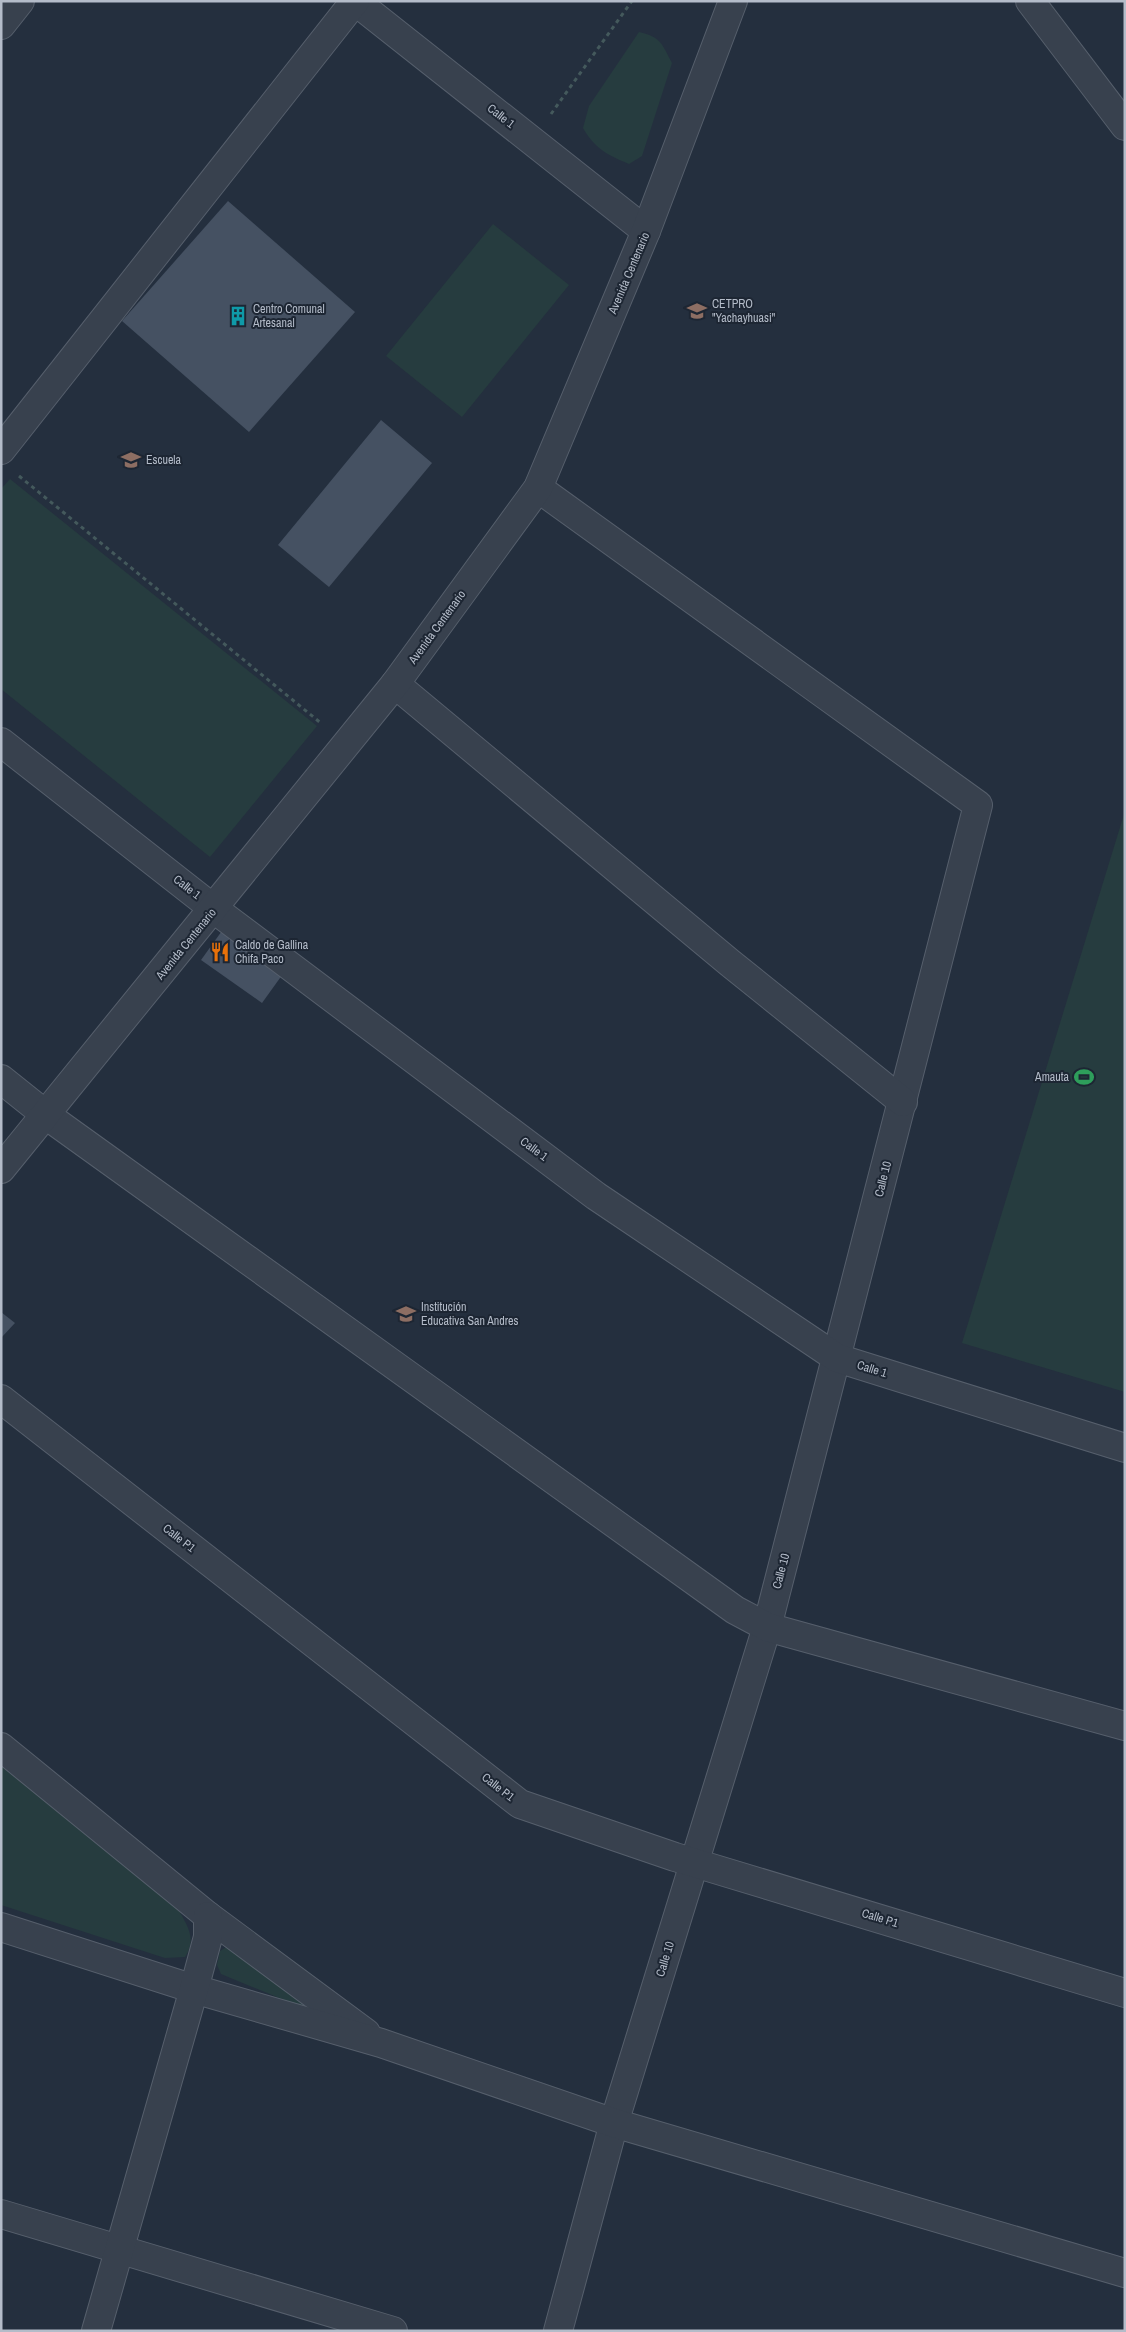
<svg xmlns="http://www.w3.org/2000/svg" width="1126" height="2332" font-family="'Archivo Narrow',sans-serif">
<rect width="100%" height="100%" fill="#242f3e"/>
<g fill="#263c3f">
<path d="M639 32C661 37 662 44 672 63L642 156 629 164C608 155 595 149 583 128L589 106Z"/>
<polygon points="493,224 569,285 462,417 386,356"/>
<polygon points="10,479 317,726 210,857 1,689 1,489"/>
<polygon points="1125,811 1125,1392 962,1343"/>
<path d="M1 1766 177 1907C186 1924 198 1938 185 1957L165 1958 1 1905Z"/>
<polygon points="228,1946 318,2014 221,1974 217,1965 220,1951"/>
</g>
<g fill="#455162">
<polygon points="228,201 355,312 249,432 122,321"/>
<polygon points="381,420 432,463 329,587 278,545"/>
<polygon points="224,928 285,971 262,1003 201,960"/>
<polygon points="1,1312 15,1323 1,1338"/>
</g>
<g fill="none" stroke-linecap="round" stroke-linejoin="round">
<defs>
<g id="minor">
<polyline points="355,1 646,231"/>
<polyline points="1030,1 1125,126"/>
<polyline points="1,25 20,1"/>
<polyline points="1,450 355,1"/>
<polyline points="538,488 978,805 767,1627 614,2123 558,2331"/>
<polyline points="395,684 730,963 903,1102"/>
<polyline points="1,742 214,909 596,1196 837,1358 1125,1448"/>
<polyline points="1,1079 46,1115 735,1610 767,1627 1125,1726"/>
<polyline points="1,1399 520,1804 675,1857 1125,1993"/>
<polyline points="1,1747 208,1916 366,2033"/>
<polyline points="1,1927 194,1989 381,2043 614,2123 1125,2273"/>
<polyline points="1,2214 393,2331"/>
<polyline points="96,2331 194,1989 208,1937 208,1916"/>
</g>
<polyline id="tertiary" points="1,1169 395,684 538,488 646,231 733,1"/>
</defs>
<use href="#minor" stroke="#565f6c" stroke-width="30"/>
<use href="#tertiary" stroke="#565f6c" stroke-width="30"/>
<g stroke="#44595c" stroke-width="3" stroke-dasharray="4 4" stroke-linecap="butt">
<polyline points="551,114 632,1"/>
<polyline points="19,476 322,724"/>
</g>
<use href="#minor" stroke="#38414e" stroke-width="28"/>
<use href="#tertiary" stroke="#38414e" stroke-width="28"/>
</g>
<defs>
<symbol id="university-bare" viewBox="-9 -9 18 18"><path d="M0-5L7-2L0 1L-7-2ZM-4 1L0 2.5L4 1V4Q0 6-4 4Z" fill="#8d6e63" stroke="#1d2633" stroke-width="2.5" paint-order="stroke"/></symbol>
<symbol id="building-bare" viewBox="-9 -9 18 18"><path d="M-4-6H4V6H1V3H-1V6H-4ZM-2.5-4.3h1.7v1.8h-1.7ZM.8-4.3h1.7v1.8H.8ZM-2.5-1h1.7V.8h-1.7ZM.8-1h1.7V.8H.8Z" fill="#0f9aa8" stroke="#1d2633" stroke-width="2.5" paint-order="stroke"/></symbol>
<symbol id="school-bare" viewBox="-9 -9 18 18"><path d="M0-5L7-2L0 1L-7-2ZM-4 1L0 2.5L4 1V4Q0 6-4 4Z" fill="#8d6e63" stroke="#1d2633" stroke-width="2.5" paint-order="stroke"/></symbol>
<symbol id="restaurant-bare" viewBox="-9 -9 18 18"><path d="M-5-6h1v4h1v-4h1v4h1v-4h1v5L-1.5 .5V6h-2V.5L-5-1ZM5-6V6H3V1.5H1.5Q1.5-4 5-6Z" fill="#e8710a" stroke="#1d2633" stroke-width="2.5" paint-order="stroke"/></symbol>
<symbol id="stadium-bare" viewBox="-9 -9 18 18"><path d="M0-5a6.5 5 0 1 0 0 10a6.5 5 0 1 0 0-10ZM-3.5-1.8h7v3.6h-7Z" fill="#2e9e5b" stroke="#1d2633" stroke-width="2.5" paint-order="stroke"/></symbol>
</defs>
<g fill-rule="evenodd">
<use href="#university-bare" x="683" y="297" width="28" height="28"/>
<use href="#building-bare" x="224" y="302" width="28" height="28"/>
<use href="#school-bare" x="117" y="446" width="28" height="28"/>
<use href="#restaurant-bare" x="206" y="938" width="28" height="28"/>
<use href="#stadium-bare" x="1070" y="1063" width="28" height="28"/>
<use href="#school-bare" x="392" y="1300" width="28" height="28"/>
</g>
<g text-anchor="middle" stroke-width="4" stroke-linejoin="round" paint-order="stroke">
<g font-size="12" fill="#b4bcc9" stroke="#1d2633">
<text transform="translate(501 116) rotate(38)" y="4">Calle 1</text>
<text transform="translate(629 273) rotate(-67)" y="4">Avenida Centenario</text>
<text transform="translate(437 627) rotate(-54)" y="4">Avenida Centenario</text>
<text transform="translate(187 887) rotate(38)" y="4">Calle 1</text>
<text transform="translate(186 944) rotate(-51)" y="4">Avenida Centenario</text>
<text transform="translate(534 1149) rotate(37)" y="4">Calle 1</text>
<text transform="translate(883 1179) rotate(-76)" y="4">Calle 10</text>
<text transform="translate(872 1369) rotate(17)" y="4">Calle 1</text>
<text transform="translate(179 1538) rotate(38)" y="4">Calle P1</text>
<text transform="translate(781 1571) rotate(-75)" y="4">Calle 10</text>
<text transform="translate(498 1787) rotate(38)" y="4">Calle P1</text>
<text transform="translate(880 1918) rotate(17)" y="4">Calle P1</text>
<text transform="translate(665 1959) rotate(-73)" y="4">Calle 10</text>
</g>
<g font-size="12" fill="#b4bcc9" stroke="#1d2633" text-anchor="start">
<text x="712" y="308">CETPRO<tspan x="712" dy="14">"Yachayhuasi"</tspan></text>
<text x="253" y="313">Centro Comunal<tspan x="253" dy="14">Artesanal</tspan></text>
<text x="146" y="464">Escuela</text>
<text x="235" y="949">Caldo de Gallina<tspan x="235" dy="14">Chifa Paco</tspan></text>
<text x="1069" y="1081" text-anchor="end">Amauta</text>
<text x="421" y="1311">Institución<tspan x="421" dy="14">Educativa San Andres</tspan></text>
</g>
</g>
<rect width="1126" height="2332" fill="none" stroke="#b4bcc9" stroke-width="5"/>
</svg>
